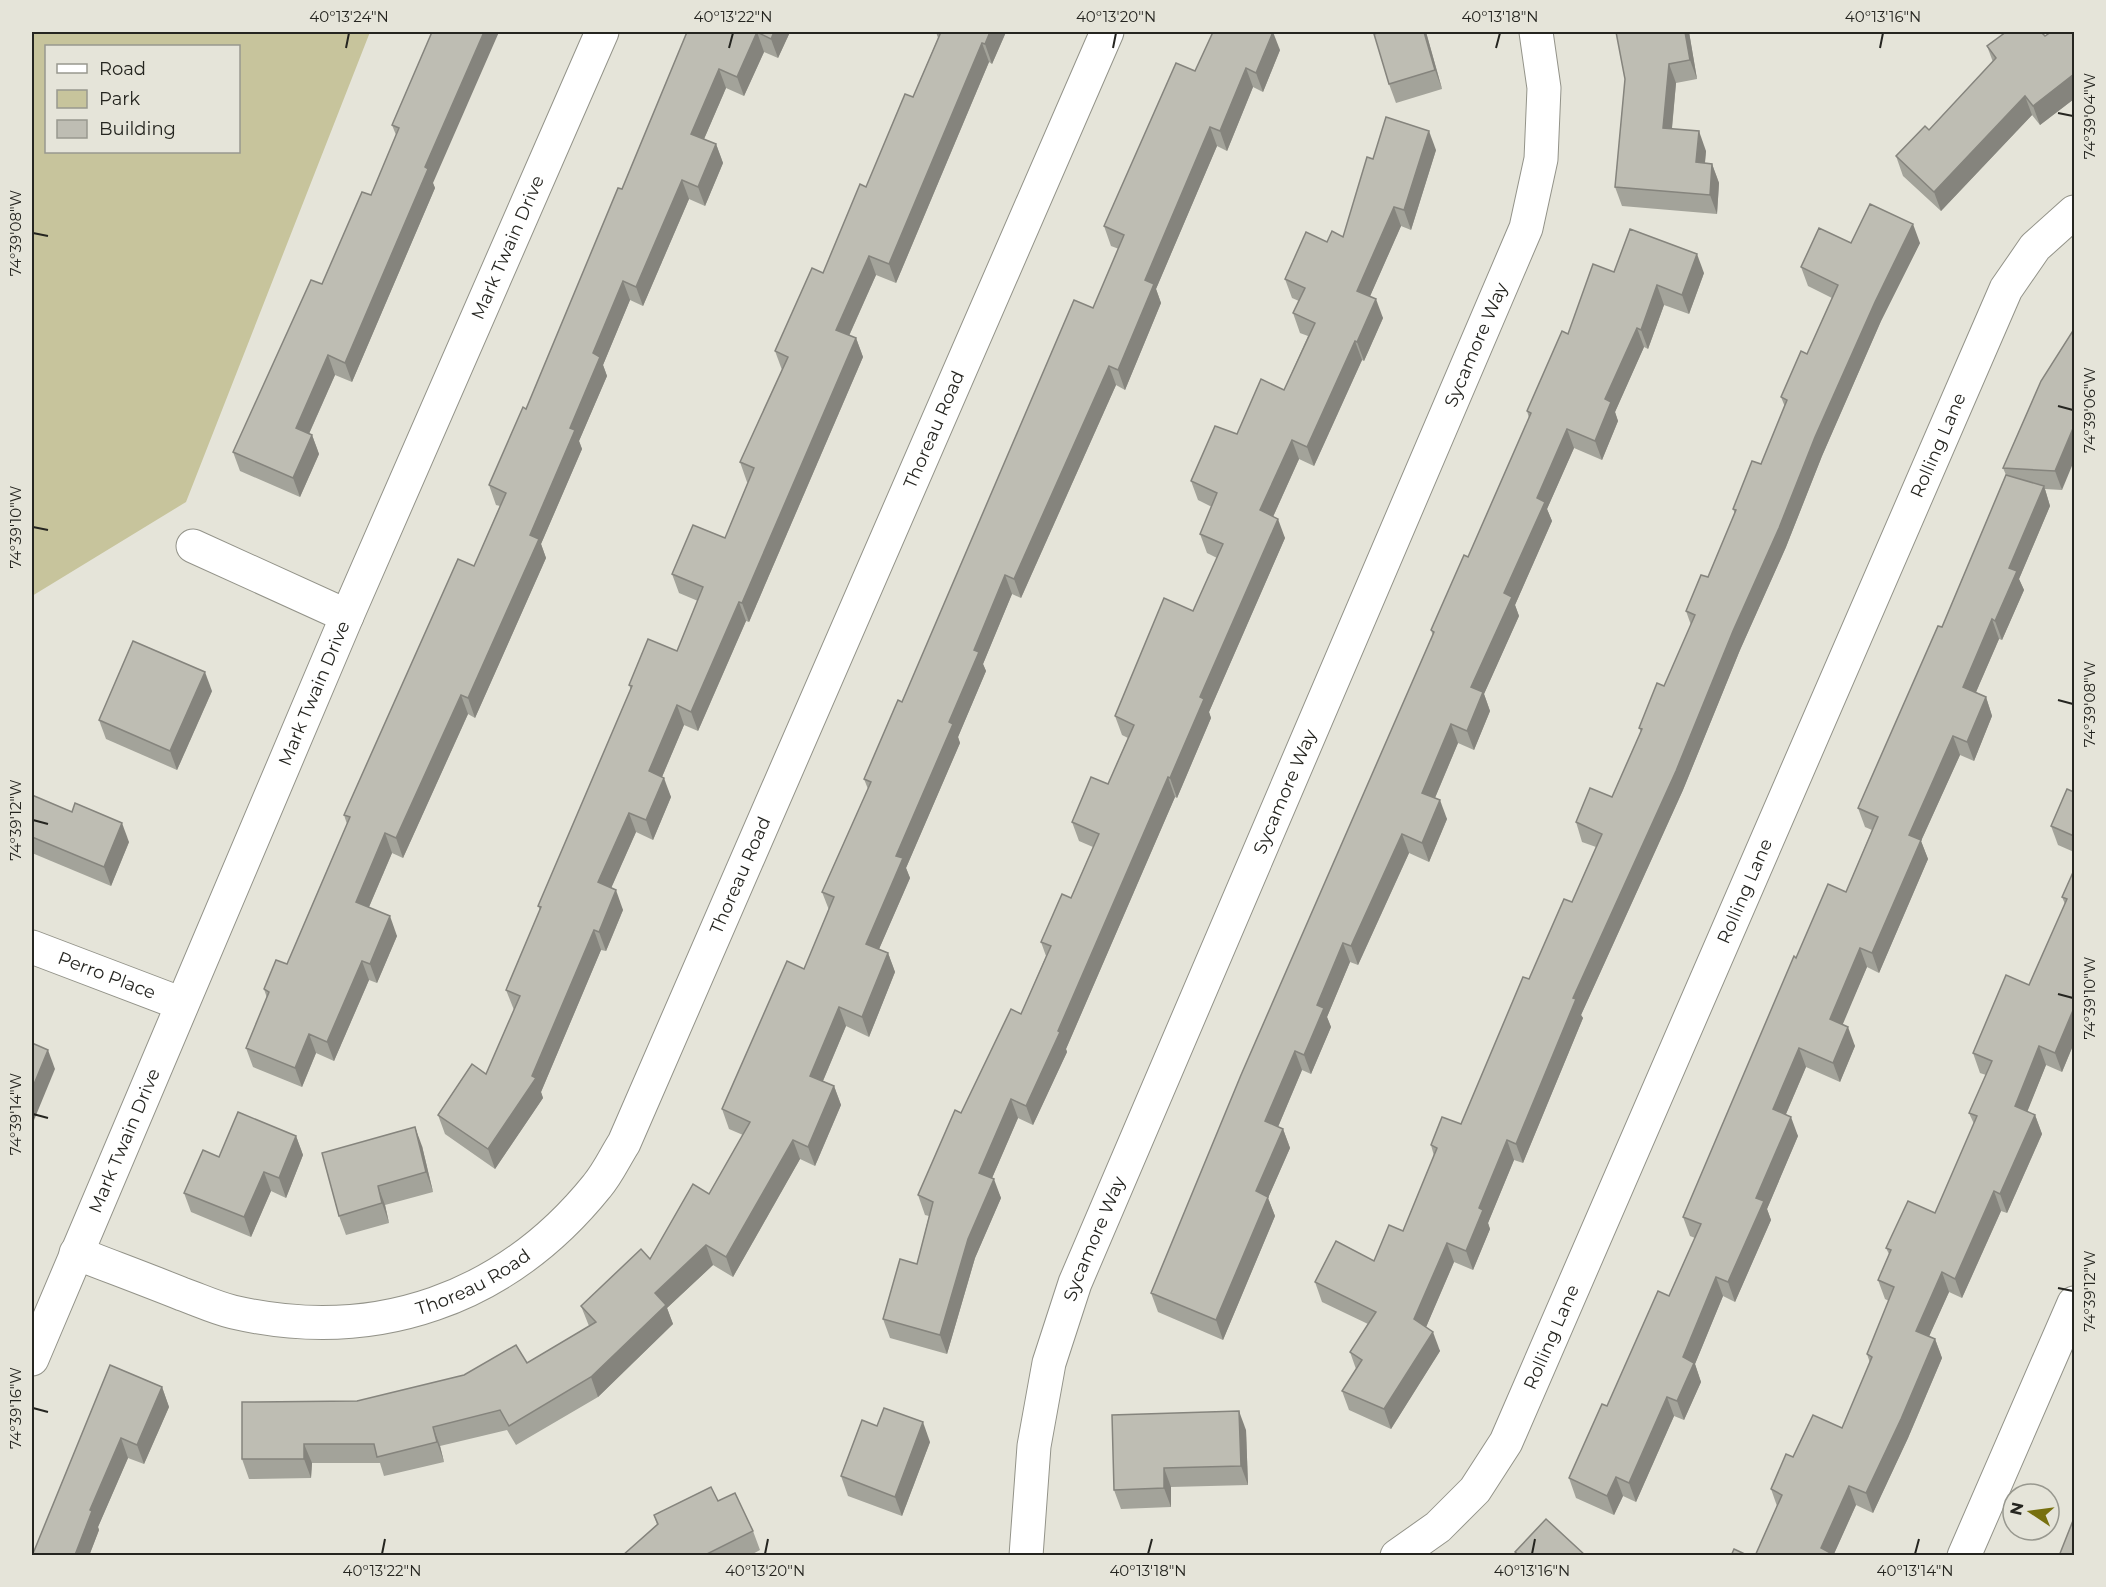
<svg xmlns="http://www.w3.org/2000/svg" width="2106" height="1587" font-family="Montserrat,sans-serif">
<rect width="100%" height="100%" fill="#e5e4d9"/>
<path fill="#c7c49c" fill-rule="evenodd" d="M32 32H370L186 502 32 596ZM46 46H238V152H46Z"/>
<g fill="none" stroke-linecap="round" stroke-linejoin="round">
<defs>
<g id="street">
<polyline points="193,546 347,616"/>
<path id="s1" d="M32 947 182 1004"/>
<path id="s2" d="M76 1253C112 1267 147 1280 182 1294 199 1300 216 1308 233 1312 376 1345 506 1299 597 1186 608 1173 615 1157 624 1143L1107 32"/>
<path id="s3" d="M32 1359 347 616 602 32"/>
<path id="s4" d="M1026 1556 1034 1446 1049 1363 1075 1283 1526 228 1541 159 1544 88 1536 32"/>
<path id="s5" d="M1397 1556 1438 1527 1475 1490 1506 1442 2006 289 2035 247 2074 212"/>
<polyline points="1964,1556 2074,1303"/>
</g>
</defs>
<use href="#street" stroke="#939389" stroke-width="35"/>
<use href="#street" stroke="#fff" stroke-width="33"/>
</g>
<g fill="#a3a39a">
<polygon points="432,32 433,183 435,188 352,382 335,375 309,434 312,435 319,454 300,497 240,471 233,452 371,195 396,135 392,125"/>
<polygon points="687,32 790,32 778,58 764,52 744,96 726,88 704,139 716,144 723,163 705,206 689,199 643,306 630,300 603,365 607,376 579,441 582,449 541,544 546,558 475,718 468,714 403,858 392,853 369,907 397,936 377,983 369,980 334,1061 316,1053 302,1087 253,1067 246,1048 267,998 264,989 287,964 347,824 344,815 474,566 500,506 496,505 489,485 526,409 622,189"/>
<polygon points="936,32 1006,32 992,64 989,62 896,283 876,275 849,336 856,338 863,357 749,622 746,621 698,731 684,725 662,777 671,797 653,840 636,832 611,888 623,910 606,951 601,950 541,1092 543,1098 495,1169 445,1134 438,1115 486,1074 514,1010 506,990 540,910 538,906 631,690 629,685 677,651 698,601 679,593 672,574 725,538 748,482 747,482 740,462 782,370 775,351 823,273 866,187 913,97 938,38"/>
<polygon points="1381,32 1426,32 1442,89 1396,103 1389,84"/>
<polygon points="1689,32 1697,79 1676,83 1672,129 1706,151 1705,163 1712,164 1719,183 1717,214 1622,206 1615,187 1625,79"/>
<polygon points="2074,32 2074,99 2040,125 2032,115 1941,211 1903,176 1896,156 1929,130 1993,62 1987,46"/>
<polygon points="1280,50 1263,92 1253,87 1227,151 1217,146 1156,289 1161,303 1125,390 1116,385 1021,598 1012,594 983,664 986,671 958,737 960,743 906,868 910,878 879,949 888,953 895,972 869,1037 846,1026 823,1081 834,1086 841,1105 815,1166 800,1159 733,1277 713,1265 667,1308 673,1324 598,1397 516,1445 507,1430 440,1446 444,1462 384,1476 380,1463 312,1463 311,1478 249,1479 242,1459 357,1401 527,1363 589,1326 581,1306 650,1259 709,1194 743,1135 729,1129 722,1109 804,969 829,910 822,892 868,789 864,779 1093,308 1119,249 1111,246 1104,226 1195,71"/>
<polygon points="1436,150 1411,230 1401,226 1370,296 1383,318 1364,361 1362,360 1314,466 1299,459 1273,517 1285,538 1209,712 1211,718 1177,798 1175,797 1066,1049 1067,1052 1033,1125 1018,1118 992,1178 1001,1198 975,1258 947,1354 890,1338 883,1319 917,1264 929,1216 925,1215 918,1195 961,1113 1021,1014 1046,956 1041,942 1071,898 1093,847 1079,841 1072,822 1108,784 1128,738 1122,735 1115,716 1193,611 1217,558 1207,553 1200,534 1212,507 1198,500 1191,481 1237,434 1284,390 1308,336 1300,333 1293,313 1299,301 1292,298 1285,279 1327,242 1343,237 1373,159"/>
<polygon points="1851,243 1920,243 1881,321 1822,456 1786,547 1740,650 1683,790 1581,1015 1583,1018 1523,1163 1514,1160 1488,1223 1490,1229 1473,1270 1454,1262 1426,1327 1440,1351 1391,1429 1349,1410 1342,1391 1356,1369 1350,1352 1368,1324 1322,1302 1315,1282 1374,1261 1403,1231 1434,1156 1431,1145 1461,1124 1529,979 1572,902 1596,847 1582,842 1576,822 1612,797 1641,732 1639,728 1664,686 1691,625 1686,611 1708,577 1735,514 1733,509 1761,464 1785,407 1781,397 1807,354 1832,298 1808,286 1801,267"/>
<polygon points="1614,272 1704,273 1689,314 1664,305 1648,349 1644,347 1615,412 1618,421 1602,460 1574,448 1547,509 1552,521 1515,605 1519,616 1484,694 1490,711 1474,750 1458,743 1435,798 1447,819 1429,862 1409,853 1358,965 1350,962 1327,1017 1331,1027 1311,1074 1302,1070 1278,1127 1283,1129 1290,1148 1268,1198 1275,1216 1223,1340 1158,1312 1151,1293 1433,636 1431,630 1468,557 1529,418 1527,411 1568,334"/>
<polygon points="2041,381 2062,490 2045,489 2050,506 2019,579 2024,590 2002,640 1999,639 1976,692 1986,697 1992,716 1974,761 1960,755 1921,841 1928,859 1879,973 1867,967 1842,1024 1855,1046 1840,1082 1806,1067 1786,1114 1798,1136 1767,1209 1771,1220 1735,1302 1723,1296 1695,1364 1701,1382 1684,1420 1674,1416 1636,1502 1623,1496 1614,1515 1576,1498 1569,1478 1607,1406 1669,1296 1695,1238 1690,1236 1683,1217 1796,958 1846,892 1872,830 1865,827 1858,808 1942,627 2006,475 2003,468"/>
<polygon points="212,691 177,770 106,739 99,720"/>
<polygon points="2074,792 2074,852 2058,845 2051,826"/>
<polygon points="32,795 129,842 111,886 32,853"/>
<polygon points="2074,870 2074,1043 2062,1072 2046,1065 2027,1111 2035,1115 2042,1134 2007,1213 2001,1211 1962,1298 1949,1292 1929,1336 1935,1339 1942,1358 1908,1438 1873,1513 1856,1505 1834,1554 1837,1556 1755,1556 1777,1506 1771,1489 1793,1457 1842,1428 1870,1363 1867,1354 1889,1301 1885,1299 1878,1280 1889,1254 1886,1248 1935,1213 1974,1124 1969,1113 1986,1075 1980,1073 1973,1053 2029,985 2065,904 2062,897"/>
<polygon points="296,1136 303,1155 286,1198 271,1191 251,1237 191,1212 184,1193 219,1157"/>
<polygon points="422,1146 433,1192 385,1205 389,1223 346,1235 339,1216"/>
<polygon points="110,1365 162,1387 169,1407 144,1464 128,1458 98,1527 99,1530 89,1556"/>
<polygon points="877,1426 930,1442 902,1516 848,1496 841,1476"/>
<polygon points="1246,1430 1248,1485 1171,1487 1171,1507 1121,1509 1114,1490"/>
<polygon points="718,1501 753,1531 760,1550 749,1556 622,1556 657,1525 654,1515"/>
</g>
<g fill="#85847d">
<polygon points="484,32 499,32 433,183 435,188 352,382 345,363 425,167"/>
<polygon points="757,32 764,52 744,96 737,77"/>
<polygon points="774,32 790,32 778,58 771,39"/>
<polygon points="990,32 1006,32 992,64 985,44"/>
<polygon points="1273,32 1280,50 1263,92 1256,73"/>
<polygon points="1424,32 1426,32 1442,89 1435,70"/>
<polygon points="1685,32 1689,32 1697,79 1690,60"/>
<polygon points="982,43 989,62 896,283 889,264"/>
<polygon points="1669,64 1676,83 1670,148 1663,128"/>
<polygon points="1246,68 1253,87 1227,151 1220,131"/>
<polygon points="719,69 726,88 698,153 691,134"/>
<polygon points="2074,74 2074,99 2040,125 2033,106"/>
<polygon points="2025,96 2032,115 1941,211 1934,192"/>
<polygon points="1210,127 1217,146 1156,289 1161,303 1125,390 1118,370 1145,280"/>
<polygon points="1429,131 1436,150 1411,230 1404,210"/>
<polygon points="1699,131 1706,151 1703,181 1696,162"/>
<polygon points="716,144 723,163 705,206 698,187"/>
<polygon points="1712,164 1719,183 1717,214 1710,195"/>
<polygon points="682,180 689,199 643,306 636,287"/>
<polygon points="1394,207 1401,226 1364,310 1357,291"/>
<polygon points="1913,224 1920,243 1881,321 1822,456 1786,547 1740,650 1683,790 1581,1015 1583,1018 1523,1163 1516,1144 1573,998 1733,631 1815,437 1875,302"/>
<polygon points="1697,254 1704,273 1689,314 1682,295"/>
<polygon points="869,256 876,275 843,349 836,330"/>
<polygon points="623,281 630,300 603,365 607,376 579,441 582,449 541,544 546,558 475,718 468,698 570,428 593,353"/>
<polygon points="1657,285 1664,305 1648,349 1641,330"/>
<polygon points="1376,299 1383,318 1364,361 1357,342"/>
<polygon points="1637,328 1644,347 1615,412 1618,421 1602,460 1595,441 1605,399"/>
<polygon points="856,338 863,357 749,622 742,603"/>
<polygon points="1355,341 1362,360 1314,466 1307,447"/>
<polygon points="328,355 335,375 303,447 296,428"/>
<polygon points="1109,366 1116,385 1021,598 1014,579"/>
<polygon points="2074,426 2074,461 2062,490 2055,471"/>
<polygon points="1567,429 1574,448 1547,509 1552,521 1515,605 1519,616 1484,694 1490,711 1474,750 1467,731 1471,687 1537,498"/>
<polygon points="312,435 319,454 300,497 293,478"/>
<polygon points="1292,440 1299,459 1267,530 1260,510"/>
<polygon points="2044,486 2050,506 2019,579 2024,590 2002,640 1995,621 2009,568"/>
<polygon points="1278,519 1285,538 1209,712 1211,718 1177,798 1170,778 1200,697"/>
<polygon points="1005,575 1012,594 983,664 986,671 958,737 960,743 906,868 910,878 873,963 866,944 896,856 949,722 974,650"/>
<polygon points="739,602 746,621 698,731 691,712"/>
<polygon points="1992,619 1999,639 1970,706 1963,687"/>
<polygon points="205,672 212,691 177,770 170,751"/>
<polygon points="461,695 468,714 403,858 396,838"/>
<polygon points="1986,697 1992,716 1974,761 1967,742"/>
<polygon points="677,705 684,725 656,791 649,771"/>
<polygon points="1451,724 1458,743 1429,812 1422,793"/>
<polygon points="1953,736 1960,755 1921,841 1928,859 1879,973 1872,953 1909,835"/>
<polygon points="1168,777 1175,797 1066,1049 1067,1052 1033,1125 1026,1106"/>
<polygon points="664,778 671,797 653,840 646,820"/>
<polygon points="1440,800 1447,819 1429,862 1422,843"/>
<polygon points="629,813 636,832 605,902 598,882"/>
<polygon points="122,823 129,842 111,886 104,867"/>
<polygon points="385,833 392,853 363,921 356,902"/>
<polygon points="1402,834 1409,853 1358,965 1351,946"/>
<polygon points="616,890 623,910 606,951 599,932"/>
<polygon points="390,916 397,936 377,983 370,964"/>
<polygon points="594,930 601,950 541,1092 543,1098 495,1169 488,1149 532,1076"/>
<polygon points="1343,943 1350,962 1327,1017 1331,1027 1311,1074 1304,1055 1317,1005"/>
<polygon points="1860,948 1867,967 1837,1038 1830,1019"/>
<polygon points="888,953 895,972 869,1037 862,1017"/>
<polygon points="362,961 369,980 334,1061 327,1042"/>
<polygon points="839,1007 846,1026 817,1095 810,1076"/>
<polygon points="2074,1008 2074,1043 2062,1072 2055,1053"/>
<polygon points="1848,1027 1855,1046 1840,1082 1833,1063"/>
<polygon points="309,1034 316,1053 302,1087 295,1068"/>
<polygon points="2039,1046 2046,1065 2022,1125 2015,1106"/>
<polygon points="1799,1048 1806,1067 1780,1128 1773,1109"/>
<polygon points="48,1050 55,1069 32,1125 32,1089"/>
<polygon points="1295,1051 1302,1070 1272,1141 1265,1121"/>
<polygon points="834,1086 841,1105 815,1166 808,1147"/>
<polygon points="1011,1099 1018,1118 986,1192 979,1173"/>
<polygon points="2035,1115 2042,1134 2007,1213 2000,1194"/>
<polygon points="1791,1117 1798,1136 1767,1209 1771,1220 1735,1302 1728,1282 1756,1198"/>
<polygon points="415,1127 422,1146 433,1192 426,1172"/>
<polygon points="1283,1129 1290,1148 1268,1198 1275,1216 1223,1340 1216,1320 1256,1191"/>
<polygon points="296,1136 303,1155 286,1198 279,1178"/>
<polygon points="793,1140 800,1159 733,1277 726,1257"/>
<polygon points="1507,1140 1514,1160 1488,1223 1490,1229 1473,1270 1466,1251 1479,1208"/>
<polygon points="264,1172 271,1191 251,1237 244,1217"/>
<polygon points="994,1179 1001,1198 975,1258 947,1354 940,1335 968,1239"/>
<polygon points="378,1186 385,1205 389,1223 382,1203"/>
<polygon points="1994,1191 2001,1211 1962,1298 1955,1279"/>
<polygon points="1447,1243 1454,1262 1421,1339 1414,1319"/>
<polygon points="706,1245 713,1265 667,1308 673,1324 598,1397 591,1377 655,1293"/>
<polygon points="1942,1272 1949,1292 1923,1350 1916,1331"/>
<polygon points="1716,1277 1723,1296 1695,1364 1701,1382 1684,1420 1677,1401 1683,1357"/>
<polygon points="1433,1332 1440,1351 1391,1429 1384,1409"/>
<polygon points="1935,1339 1942,1358 1908,1438 1873,1513 1866,1493"/>
<polygon points="162,1387 169,1407 144,1464 137,1445"/>
<polygon points="1667,1397 1674,1416 1636,1502 1629,1483"/>
<polygon points="1239,1411 1246,1430 1248,1485 1241,1466"/>
<polygon points="923,1422 930,1442 902,1516 895,1497"/>
<polygon points="433,1427 440,1446 444,1462 437,1442"/>
<polygon points="121,1438 128,1458 98,1527 99,1530 89,1556 75,1556 90,1510"/>
<polygon points="304,1444 312,1463 311,1478 304,1459"/>
<polygon points="1164,1468 1171,1487 1171,1507 1164,1488"/>
<polygon points="1616,1477 1623,1496 1614,1515 1607,1496"/>
<polygon points="1849,1486 1856,1505 1833,1556 1821,1548"/>
</g>
<g fill="#bebdb3" stroke="#85847d" stroke-width="1.5">
<polygon points="432,32 484,32 425,167 428,169 345,363 328,355 296,428 312,435 293,478 233,452 311,280 322,284 362,192 371,195 399,128 392,125"/>
<polygon points="687,32 774,32 771,39 757,32 737,77 719,69 691,134 716,144 698,187 682,180 636,287 623,281 593,353 600,357 570,428 575,430 530,535 539,539 468,698 461,695 396,838 385,833 356,902 390,916 370,964 362,961 327,1042 309,1034 295,1068 246,1048 269,992 264,989 276,960 287,964 350,817 344,815 458,559 474,566 506,493 489,485 523,407 526,409 618,188 622,189"/>
<polygon points="941,32 990,32 985,44 982,43 889,264 869,256 836,330 856,338 742,603 739,602 691,712 677,705 649,771 664,778 646,820 629,813 598,882 616,890 599,932 594,930 532,1076 536,1078 488,1149 438,1115 472,1064 486,1074 520,996 506,990 541,907 538,906 632,686 629,685 648,639 677,651 703,587 672,574 693,525 725,538 754,468 740,462 788,357 775,351 812,268 823,273 860,184 866,187 905,94 913,97"/>
<polygon points="1213,32 1273,32 1256,73 1246,68 1220,131 1210,127 1145,280 1154,284 1118,370 1109,366 1014,579 1005,575 974,650 979,652 949,722 953,724 896,856 903,858 866,944 888,953 862,1017 839,1007 810,1076 834,1086 808,1147 793,1140 726,1257 706,1245 655,1293 666,1305 591,1377 509,1426 500,1410 433,1427 437,1442 377,1457 374,1444 304,1444 304,1459 242,1459 242,1402 357,1401 464,1375 516,1345 527,1363 596,1322 581,1306 641,1249 650,1259 693,1184 709,1194 750,1122 722,1109 787,961 804,969 834,897 822,892 871,782 864,779 898,700 902,702 1074,300 1093,308 1124,235 1104,226 1176,63 1195,71"/>
<polygon points="1381,32 1424,32 1435,70 1389,84 1374,34"/>
<polygon points="1616,32 1685,32 1690,60 1669,64 1663,128 1699,131 1696,162 1712,164 1710,195 1615,187 1625,79"/>
<polygon points="2006,32 2041,32 2045,36 2051,32 2074,32 2074,74 2033,106 2025,96 1934,192 1896,156 1925,126 1929,130 1996,58 1987,46"/>
<polygon points="1386,117 1429,131 1404,210 1394,207 1357,291 1376,299 1357,342 1355,341 1307,447 1292,440 1260,510 1278,519 1200,697 1204,699 1170,778 1168,777 1058,1031 1060,1032 1026,1106 1011,1099 979,1173 994,1179 968,1239 940,1335 883,1319 900,1259 917,1264 933,1202 918,1195 955,1110 961,1113 1011,1009 1021,1014 1051,946 1041,942 1062,894 1071,898 1099,834 1072,822 1091,777 1108,784 1134,725 1115,716 1164,598 1193,611 1223,544 1200,534 1217,493 1191,481 1215,426 1237,434 1261,379 1284,390 1315,323 1293,313 1305,288 1285,279 1306,232 1327,242 1332,231 1343,237 1367,157 1373,159"/>
<polygon points="1870,204 1913,224 1875,302 1815,437 1779,528 1733,631 1676,771 1573,998 1576,999 1516,1144 1507,1140 1479,1208 1483,1210 1466,1251 1447,1243 1414,1319 1433,1332 1384,1409 1342,1391 1362,1360 1350,1352 1376,1312 1315,1282 1336,1241 1374,1261 1389,1225 1403,1231 1437,1148 1431,1145 1442,1117 1461,1124 1523,977 1529,979 1564,899 1572,902 1602,834 1576,822 1590,788 1612,797 1642,729 1639,728 1657,683 1664,686 1695,615 1686,611 1701,575 1708,577 1736,510 1733,509 1752,461 1761,464 1787,400 1781,397 1801,351 1807,354 1838,285 1801,267 1819,228 1851,243"/>
<polygon points="1630,229 1697,254 1682,295 1657,285 1641,330 1637,328 1605,399 1611,402 1595,441 1567,429 1537,498 1545,502 1504,593 1512,597 1471,687 1483,692 1467,731 1451,724 1422,793 1440,800 1422,843 1402,834 1351,946 1343,943 1317,1005 1324,1008 1304,1055 1295,1051 1265,1121 1283,1129 1256,1191 1268,1197 1216,1320 1151,1293 1241,1075 1434,632 1431,630 1464,555 1468,557 1531,413 1527,411 1562,331 1568,334 1593,264 1614,272"/>
<polygon points="2074,329 2074,426 2055,471 2003,468 2041,381"/>
<polygon points="2006,475 2044,486 2009,568 2017,571 1995,621 1992,619 1963,687 1986,697 1967,742 1953,736 1909,835 1921,840 1872,953 1860,948 1830,1019 1848,1027 1833,1063 1799,1048 1773,1109 1791,1117 1756,1198 1764,1201 1728,1282 1716,1277 1683,1357 1694,1363 1677,1401 1667,1397 1629,1483 1616,1477 1607,1496 1569,1478 1602,1404 1607,1406 1658,1291 1669,1296 1701,1224 1683,1217 1794,956 1796,958 1828,884 1846,892 1878,817 1858,808 1938,626 1942,627"/>
<polygon points="133,641 205,672 170,751 99,720"/>
<polygon points="2067,789 2074,792 2074,836 2051,826"/>
<polygon points="32,795 72,812 75,803 122,823 104,867 32,837"/>
<polygon points="2074,870 2074,1008 2055,1053 2039,1046 2015,1106 2035,1115 2000,1194 1994,1191 1955,1279 1942,1272 1916,1331 1935,1339 1901,1419 1866,1493 1849,1486 1821,1548 1836,1556 1755,1556 1782,1495 1771,1489 1786,1454 1793,1457 1813,1415 1842,1428 1872,1357 1867,1354 1894,1287 1878,1280 1891,1250 1886,1248 1908,1201 1935,1213 1977,1116 1969,1113 1992,1061 1973,1053 2006,975 2029,985 2067,899 2062,897"/>
<polygon points="32,1043 48,1050 32,1089"/>
<polygon points="238,1112 296,1136 279,1178 264,1172 244,1217 184,1193 203,1150 219,1157"/>
<polygon points="415,1127 426,1172 378,1186 382,1203 339,1216 322,1153"/>
<polygon points="110,1365 162,1387 137,1445 121,1438 90,1510 92,1511 75,1555 76,1556 32,1556"/>
<polygon points="884,1408 923,1422 895,1497 841,1476 862,1420 877,1426"/>
<polygon points="1239,1411 1241,1466 1164,1468 1164,1488 1114,1490 1112,1415"/>
<polygon points="711,1487 718,1501 735,1493 753,1531 703,1556 622,1556 658,1524 654,1515"/>
<polygon points="2074,1518 2074,1556 2059,1556"/>
<polygon points="1546,1519 1586,1556 1520,1556 1515,1552"/>
<polygon points="1734,1549 1749,1556 1731,1556"/>
</g>
<path fill="none" stroke="#252520" stroke-width="2" d="M346 48 349 33M729 48 733 33M1113 48 1116 33M1496 48 1500 33M1880 48 1883 33M2058 113 2073 116M33 233 48 236M2058 406 2073 410M33 527 48 530M2058 700 2073 704M33 820 48 824M2058 994 2073 998M33 1114 48 1118M2058 1288 2073 1291M33 1408 48 1412M382 1554 385 1539M765 1554 768 1539M1148 1554 1152 1539M1532 1554 1535 1539M1915 1554 1919 1539"/>
<g text-anchor="middle" stroke-width="6" stroke-linejoin="round" paint-order="stroke">
<g font-size="18" fill="#252520" stroke="#e5e4d9">
<text dy="6" stroke="none"><textPath href="#s3" startOffset="1209">Mark Twain Drive</textPath></text>
<text dy="6" stroke="none"><textPath href="#s4" startOffset="1299">Sycamore Way</textPath></text>
<text dy="6" stroke="none"><textPath href="#s2" startOffset="1404">Thoreau Road</textPath></text>
<text dy="6" stroke="none"><textPath href="#s5" startOffset="1246">Rolling Lane</textPath></text>
<text dy="6" stroke="none"><textPath href="#s3" startOffset="723">Mark Twain Drive</textPath></text>
<text dy="6" stroke="none"><textPath href="#s4" startOffset="813">Sycamore Way</textPath></text>
<text dy="6" stroke="none"><textPath href="#s2" startOffset="918">Thoreau Road</textPath></text>
<text dy="6" stroke="none"><textPath href="#s5" startOffset="760">Rolling Lane</textPath></text>
<text dy="6" stroke="none"><textPath href="#s1" startOffset="80">Perro Place</textPath></text>
<text dy="6" stroke="none"><textPath href="#s3" startOffset="237">Mark Twain Drive</textPath></text>
<text dy="6" stroke="none"><textPath href="#s4" startOffset="327">Sycamore Way</textPath></text>
<text dy="6" stroke="none"><textPath href="#s2" startOffset="416">Thoreau Road</textPath></text>
<text dy="6" stroke="none"><textPath href="#s5" startOffset="274">Rolling Lane</textPath></text>
</g>
</g>
<rect width="2106" height="1587" fill="none" stroke="#e5e4d9" stroke-width="66"/>
<rect x="45" y="45" width="195" height="108" fill="#e5e4d9" stroke="#98988f" stroke-width="1.5"/>
<rect x="57" y="64" width="30" height="9" fill="#ffffff" stroke="#98988f" stroke-width="1.5"/>
<text x="99" y="75" font-size="18" fill="#252520">Road</text>
<rect x="57" y="90" width="30" height="18" fill="#c7c49c" stroke="#98988f" stroke-width="1.5"/>
<text x="99" y="105" font-size="18" fill="#252520">Park</text>
<rect x="57" y="120" width="30" height="18" fill="#bebdb3" stroke="#98988f" stroke-width="1.5"/>
<text x="99" y="135" font-size="18" fill="#252520">Building</text>
<g transform="translate(2031 1512) rotate(283)"><circle r="28" fill="#e5e4d9" stroke="#98988f" stroke-width="1.5"/>
<path d="M0-4.5L10 22L0 15L-10 22Z" fill="#77700f"/>
<text y="-9" font-size="16" font-weight="bold" text-anchor="middle" fill="#252520">N</text>
</g>
<rect x="33" y="33" width="2040" height="1521" fill="none" stroke="#252520" stroke-width="2"/>
<g font-size="15" text-anchor="middle" fill="#252520">
<text x="349" y="22">40°13'24"N</text>
<text x="733" y="22">40°13'22"N</text>
<text x="1116" y="22">40°13'20"N</text>
<text x="1500" y="22">40°13'18"N</text>
<text x="1883" y="22">40°13'16"N</text>
<text transform="translate(2090 116) rotate(-90)" y="5">74°39'04"W</text>
<text transform="translate(16 233) rotate(-90)" y="5">74°39'08"W</text>
<text transform="translate(2090 410) rotate(-90)" y="5">74°39'06"W</text>
<text transform="translate(16 527) rotate(-90)" y="5">74°39'10"W</text>
<text transform="translate(2090 704) rotate(-90)" y="5">74°39'08"W</text>
<text transform="translate(16 820) rotate(-90)" y="5">74°39'12"W</text>
<text transform="translate(2090 998) rotate(-90)" y="5">74°39'10"W</text>
<text transform="translate(16 1114) rotate(-90)" y="5">74°39'14"W</text>
<text transform="translate(2090 1291) rotate(-90)" y="5">74°39'12"W</text>
<text transform="translate(16 1408) rotate(-90)" y="5">74°39'16"W</text>
<text x="382" y="1576">40°13'22"N</text>
<text x="765" y="1576">40°13'20"N</text>
<text x="1148" y="1576">40°13'18"N</text>
<text x="1532" y="1576">40°13'16"N</text>
<text x="1915" y="1576">40°13'14"N</text>
</g>
</svg>
